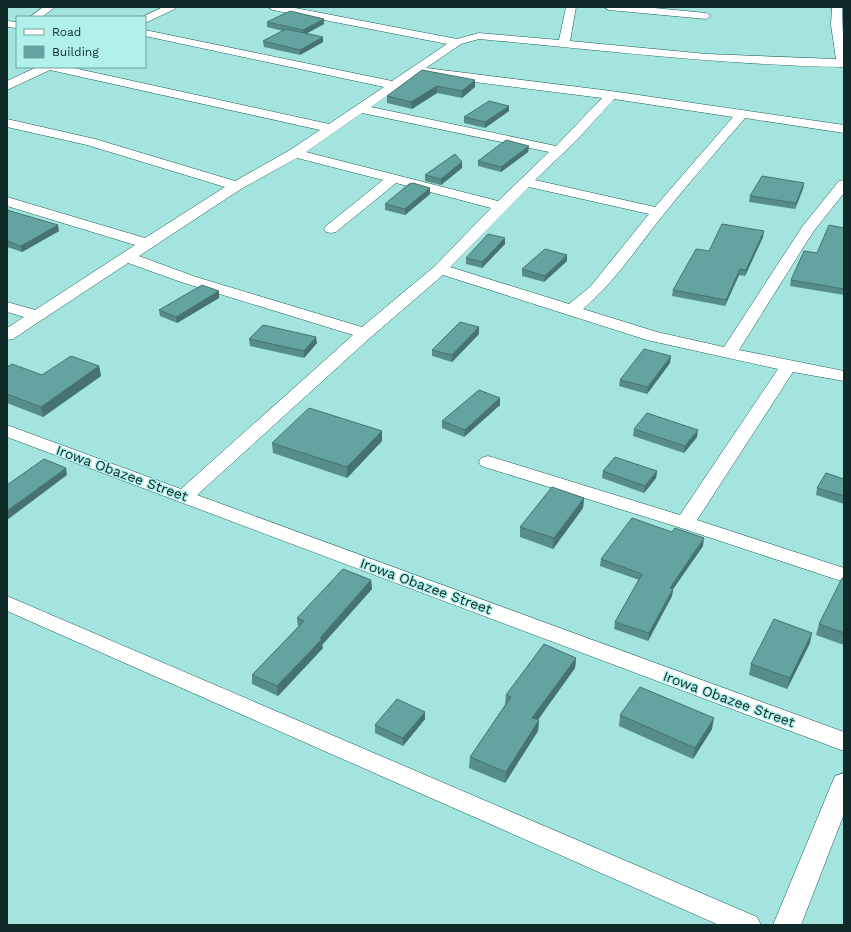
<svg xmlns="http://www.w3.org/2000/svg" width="851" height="932" font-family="'Work Sans',sans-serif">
<rect width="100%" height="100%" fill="#a3e4df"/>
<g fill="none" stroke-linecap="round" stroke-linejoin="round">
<defs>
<g id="minor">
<polygon points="43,7 55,7 42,17 30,17"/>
<polygon points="163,7 176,7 175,9 145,23 145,17 142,17"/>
<path d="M268 7H290L457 39 479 33 559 40 566 7H576L570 41 707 54 836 59 831 25 832 7H842L844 67C722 65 601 50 479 39L461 44 426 68 611 91 844 125V133L745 118C718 150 690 181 664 214 637 247 616 281 583 309L657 332 724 347 802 227 839 181 844 180V193L813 232 739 350 844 371V381L793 372 697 520 844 568V582L678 527 481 466 479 462 481 458 488 456 495 458 680 515 778 369 647 340 443 275 371 337 197 495 844 732V751L7 437V425L181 489 353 335 184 283 128 263 13 339 7 340V328L24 317 7 312V302L35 310 135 245 7 206V197L145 238 225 187 87 145 7 127V119L95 139 235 181 290 150 320 130 50 70 7 90V81L37 67H69L329 124 384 87 145 36V30L392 81 447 44 273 10ZM418 74 419 75 602 98 556 146 371 107ZM614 99 733 117 655 207 535 180 576 141ZM362 113 549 152 498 201 306 152ZM297 158 383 180 326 226 324 229 326 232 331 233 336 232 396 183 491 208 435 266 362 327 196 277 139 256 241 189ZM529 187 649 214 590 287 569 304 450 267Z"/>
<polygon points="604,7 644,7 706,13 711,16 706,19 609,10"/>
<polygon points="7,21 17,22 17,28 7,27"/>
<polygon points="7,596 757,917 761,925 719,925 7,611"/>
<polygon points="844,773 844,814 801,925 773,925 832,783 835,776"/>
</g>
</defs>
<use href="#minor" stroke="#195c59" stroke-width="1"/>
<use href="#minor" fill="#fff" fill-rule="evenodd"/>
</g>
<g fill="#568d8a">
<polygon points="324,19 324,24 306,34 323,42 300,55 264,47 263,41 283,31 267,27 267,22"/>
<polygon points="422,70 475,87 462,98 437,93 412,109 387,103 387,96"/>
<polygon points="509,106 509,111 485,128 464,123 464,117"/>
<polygon points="529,146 528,152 501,172 478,166 478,161"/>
<polygon points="462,162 462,168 441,185 425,181 425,175"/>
<polygon points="804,183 803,189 795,209 749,202 750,196"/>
<polygon points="430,188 430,194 405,215 385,210 385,204"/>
<polygon points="7,210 59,231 22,252 7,247"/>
<polygon points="844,228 844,295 790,286 791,280 817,253"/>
<polygon points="763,237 745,276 739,275 725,306 672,296 673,290 709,251"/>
<polygon points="505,238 505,244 482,268 466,264 466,258"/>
<polygon points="567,261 544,282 522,276 522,269"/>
<polygon points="219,291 219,298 177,323 160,316 159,310"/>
<polygon points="479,334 452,362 432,356 432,350"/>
<polygon points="249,339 317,343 304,358 250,346"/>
<polygon points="670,363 647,394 619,386 620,380"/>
<polygon points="99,366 101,376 43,417 7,403 7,367 42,375"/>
<polygon points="500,398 500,405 464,437 442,428 442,421"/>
<polygon points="634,429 697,437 684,453 633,436"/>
<polygon points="382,431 382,441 347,478 273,453 272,443"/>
<polygon points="603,471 657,471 656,478 644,493 602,478"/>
<polygon points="844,479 844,504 816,495 817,488"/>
<polygon points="584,498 583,508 553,549 520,537 520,527"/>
<polygon points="703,546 673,589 672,596 648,641 614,629 615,622 639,580 600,566 601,559"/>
<polygon points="844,578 844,645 816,635 819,624"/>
<polygon points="371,580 372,589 322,645 323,648 278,696 252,684 252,675 298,627 297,618"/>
<polygon points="810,643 787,689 749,675 751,664"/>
<polygon points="576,658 575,668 538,720 539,720 538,731 505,783 469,768 470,757 505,705 506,695"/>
<polygon points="620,715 712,729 693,759 619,726"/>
<polygon points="425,719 403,746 375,733 375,725"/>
</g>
<g fill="#467370">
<polygon points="324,19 324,24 303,35 303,30"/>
<polygon points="323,37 323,42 300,55 300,50"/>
<polygon points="475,80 475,87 462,98 462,91"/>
<polygon points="437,86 437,93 412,109 411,102"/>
<polygon points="509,106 509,111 485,128 485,122"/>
<polygon points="529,146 528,152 501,172 501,167"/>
<polygon points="462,162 462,168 441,185 441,179"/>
<polygon points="804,183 803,189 795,209 796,203"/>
<polygon points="430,188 430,194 405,215 405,209"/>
<polygon points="58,225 59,231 22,252 21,246"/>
<polygon points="764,231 763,237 745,276 746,270"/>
<polygon points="505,238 505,244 482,268 482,262"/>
<polygon points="567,255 567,261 544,282 545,276"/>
<polygon points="740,269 739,275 725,306 726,300"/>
<polygon points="219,291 219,298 177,323 176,317"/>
<polygon points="479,327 479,334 452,362 452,355"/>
<polygon points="316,337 317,343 304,358 304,351"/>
<polygon points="671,356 670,363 647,394 648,387"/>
<polygon points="99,366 101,376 43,417 41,407"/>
<polygon points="500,398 500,405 464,437 465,430"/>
<polygon points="698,430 697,437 684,453 685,446"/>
<polygon points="382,431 382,441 347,478 347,467"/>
<polygon points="66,468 67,475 7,520 7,511"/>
<polygon points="657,471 656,478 644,493 645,486"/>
<polygon points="584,498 583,508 553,549 554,538"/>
<polygon points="704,538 703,546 669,595 670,588"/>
<polygon points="371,580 372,589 322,645 323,648 278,696 277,686"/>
<polygon points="673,589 672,596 648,641 649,633"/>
<polygon points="812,633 810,643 787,689 790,678"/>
<polygon points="576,658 575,668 531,729 532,718"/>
<polygon points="425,712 425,719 403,746 403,738"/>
<polygon points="714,718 712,729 693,759 695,748"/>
<polygon points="539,720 538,731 505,783 506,772"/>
</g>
<g fill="#64a4a0" stroke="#467370">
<polygon points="290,11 324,19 303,30 267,22"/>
<polygon points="286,29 323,37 300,50 263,41"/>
<polygon points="422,70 475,80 462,91 437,86 411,102 387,96"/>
<polygon points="489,101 509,106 485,122 464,117"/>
<polygon points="506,140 529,146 501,167 478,161"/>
<polygon points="455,154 462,162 441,179 425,175"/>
<polygon points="762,176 804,183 796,203 750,196"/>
<polygon points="413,183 430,188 405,209 385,204 409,184"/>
<polygon points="7,210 58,225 21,246 7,241"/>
<polygon points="722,224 764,231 746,270 740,269 726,300 673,290 696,249 709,251"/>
<polygon points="829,225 844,228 844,289 791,280 804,251 817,253"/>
<polygon points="488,234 505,238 482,262 466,258"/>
<polygon points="545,249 567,255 545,276 522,269"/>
<polygon points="202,285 219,291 176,317 159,310"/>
<polygon points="460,322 479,327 452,355 432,350"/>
<polygon points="263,325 316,337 304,351 249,339"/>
<polygon points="644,349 671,356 648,387 620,380"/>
<polygon points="71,356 99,366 41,407 7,394 7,367 12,364 42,375"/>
<polygon points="479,390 500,398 465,430 442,421"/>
<polygon points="309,408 382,431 347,467 272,443"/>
<polygon points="647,413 698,430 685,446 634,429"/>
<polygon points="615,457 657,471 645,486 603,471"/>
<polygon points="44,459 66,468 7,511 7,485"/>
<polygon points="826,473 844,479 844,496 817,488"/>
<polygon points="552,487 584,498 554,538 520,527"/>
<polygon points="632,518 672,532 675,528 704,538 670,588 673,589 649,633 615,622 642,574 601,559"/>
<polygon points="343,569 371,580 320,638 322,639 277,686 252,675 304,621 297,618"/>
<polygon points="842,578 844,578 844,633 819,624"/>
<polygon points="774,619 812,633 790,678 751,664"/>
<polygon points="544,644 576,658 532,718 539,720 506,772 470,757 511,697 506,695"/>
<polygon points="640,687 714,718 695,748 620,715"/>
<polygon points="397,699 425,712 403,738 375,725"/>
</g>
<g text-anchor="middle" stroke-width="3" stroke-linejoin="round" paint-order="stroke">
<g font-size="14" fill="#102a29" stroke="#b0f1ec">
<text transform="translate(122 473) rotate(20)" y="5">Irowa Obazee Street</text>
<text transform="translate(426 586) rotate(20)" y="5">Irowa Obazee Street</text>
<text transform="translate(729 699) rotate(20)" y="5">Irowa Obazee Street</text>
</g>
</g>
<rect width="851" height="932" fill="none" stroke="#102a29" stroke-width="16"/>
<rect x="16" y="16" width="130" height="52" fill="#b0f1ec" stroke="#70a19e"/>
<rect x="24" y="29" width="20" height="6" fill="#ffffff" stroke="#70a19e"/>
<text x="52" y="36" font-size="12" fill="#102a29">Road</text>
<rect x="24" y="46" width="20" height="12" fill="#64a4a0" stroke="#70a19e"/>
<text x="52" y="56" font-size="12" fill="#102a29">Building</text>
</svg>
